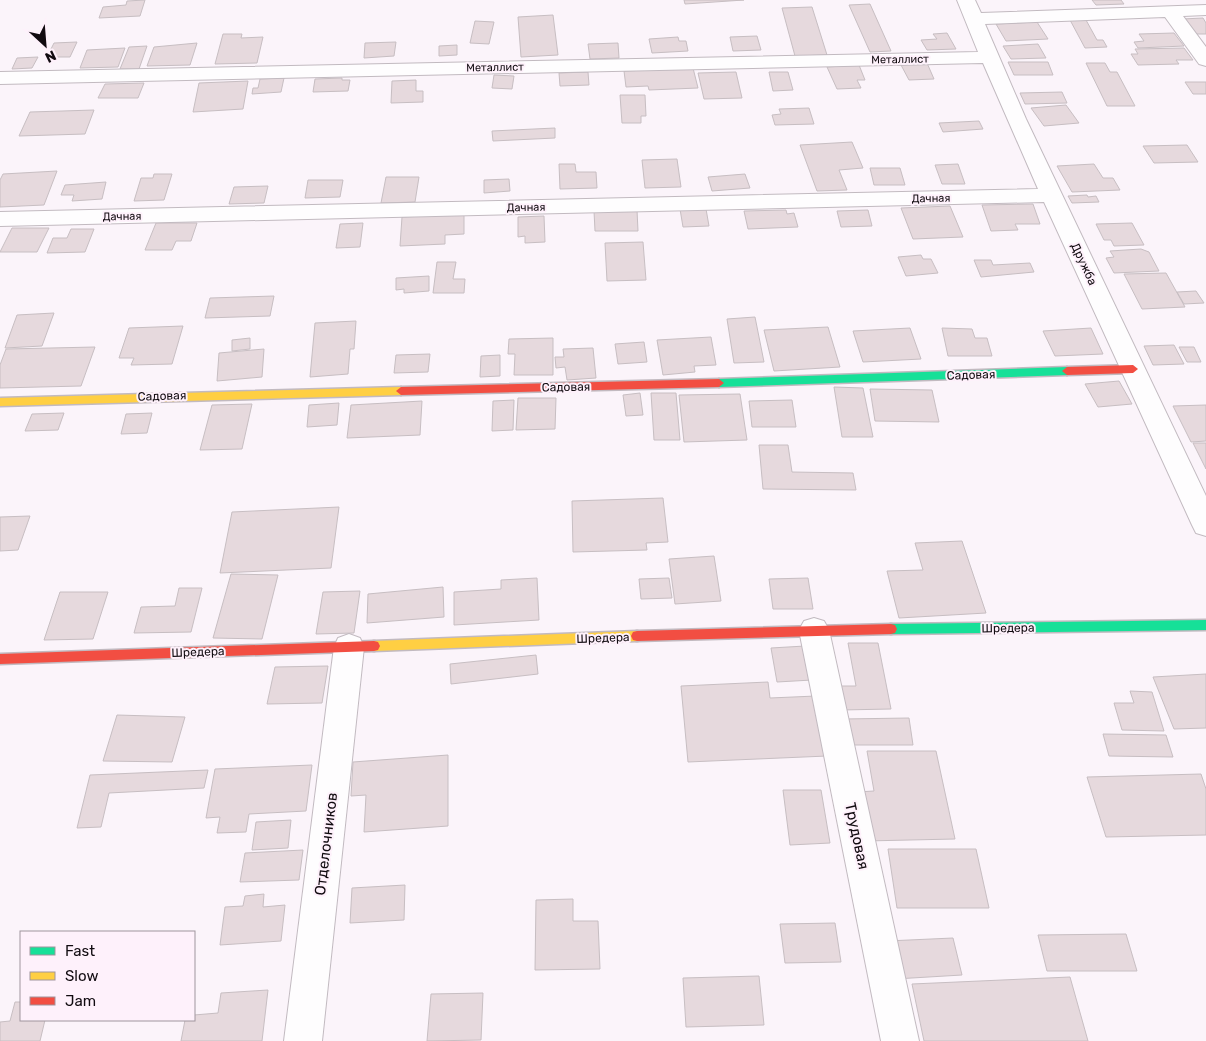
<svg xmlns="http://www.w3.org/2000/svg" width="1206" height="1041" font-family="Rubik,sans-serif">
<rect width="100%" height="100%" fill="#fbf4fa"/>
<g fill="#e6d9dd" stroke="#c7bec2">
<polygon points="145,0 140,16 99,18 103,7 126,5 127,1"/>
<polygon points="684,0 744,0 685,4"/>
<polygon points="1092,0 1121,0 1124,4 1096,5"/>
<polygon points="870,4 891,51 870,52 849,5"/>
<polygon points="812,7 827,55 795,56 782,8"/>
<polygon points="553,15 558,55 521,57 518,17"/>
<polygon points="1203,18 1206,23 1206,34 1192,34 1182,19"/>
<polygon points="1070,20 1086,20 1097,40 1103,40 1107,47 1085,48"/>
<polygon points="475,21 494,22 489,44 470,43"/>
<polygon points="1037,22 1048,39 1006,41 996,24"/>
<polygon points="947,33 956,49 927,50 921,40 937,39 933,34"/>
<polygon points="1174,33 1184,46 1138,48 1134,42 1144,41 1139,34"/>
<polygon points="223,34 242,34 241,38 263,37 257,63 215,64"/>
<polygon points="757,36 761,50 733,51 730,37"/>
<polygon points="678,37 679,41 686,41 688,51 652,53 649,39"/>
<polygon points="77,42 70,57 47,57 54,43"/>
<polygon points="396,42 394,56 364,58 365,43"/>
<polygon points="197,43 190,65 147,66 154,47"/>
<polygon points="618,43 619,58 590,59 588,44"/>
<polygon points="1038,44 1046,58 1011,59 1003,46"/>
<polygon points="457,45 457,55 439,56 439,46"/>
<polygon points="147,46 139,69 120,69 129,47"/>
<polygon points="125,48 118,67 80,68 87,50"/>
<polygon points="1184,48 1193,60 1176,60 1179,64 1138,65 1131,54 1138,54 1135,49"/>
<polygon points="38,57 32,68 12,69 17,58"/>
<polygon points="1008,62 1048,62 1053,75 1014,75"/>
<polygon points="927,63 934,79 909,80 901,65"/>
<polygon points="1086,63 1105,63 1110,72 1117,72 1135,106 1107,106"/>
<polygon points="859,65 865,80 857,80 861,88 837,89 827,67"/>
<polygon points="693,68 698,88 649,90 648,86 626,87 624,71"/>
<polygon points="588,72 589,85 560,86 559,73"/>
<polygon points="736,72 742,98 704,99 698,73"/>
<polygon points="769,72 788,72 793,90 773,91"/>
<polygon points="494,75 514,76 512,89 492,88"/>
<polygon points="284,78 281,92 252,94 253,88 258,88 260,79"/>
<polygon points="342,78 342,80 350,80 348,91 313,92 315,79"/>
<polygon points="416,80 416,91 423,91 423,102 391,103 392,81"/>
<polygon points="248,81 243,109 193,112 199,83"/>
<polygon points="1185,82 1206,82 1206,94 1193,94"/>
<polygon points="144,83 138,98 98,98 105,84"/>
<polygon points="1062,92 1067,103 1025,104 1020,93"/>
<polygon points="620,95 645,95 646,116 641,116 641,123 622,123"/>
<polygon points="1066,105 1079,123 1044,126 1031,108"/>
<polygon points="809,108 814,124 775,125 772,115 781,114 779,109"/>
<polygon points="94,110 85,134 19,136 30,112"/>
<polygon points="979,121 983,129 943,132 939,123"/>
<polygon points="555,128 555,138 493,141 492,131"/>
<polygon points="852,142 863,168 839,170 847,190 817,191 800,145"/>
<polygon points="1187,145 1198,162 1154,163 1143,146"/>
<polygon points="677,159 681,187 645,188 642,160"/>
<polygon points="559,164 575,164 576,172 596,172 597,188 560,189"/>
<polygon points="958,164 965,184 942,184 935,165"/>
<polygon points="1094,164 1103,178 1113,178 1120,190 1072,192 1057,166"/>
<polygon points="870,168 900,168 905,185 874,185"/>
<polygon points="57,171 44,205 0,207 0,180 3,174"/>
<polygon points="154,174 172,174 164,200 134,201 141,178 153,178"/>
<polygon points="745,174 750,188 712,191 708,177"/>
<polygon points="386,177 419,177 415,202 381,203"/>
<polygon points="509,179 510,191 484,193 484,180"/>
<polygon points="308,180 343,180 340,197 305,198"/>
<polygon points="106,182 102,199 72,201 74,195 61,195 65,185"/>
<polygon points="268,186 264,203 229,204 234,187"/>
<polygon points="1087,195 1088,197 1096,196 1099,202 1072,203 1068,196"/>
<polygon points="1033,204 1040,224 1015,224 1018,230 991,231 982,205"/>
<polygon points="950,206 963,237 913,239 901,208"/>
<polygon points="680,209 706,209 709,226 683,227"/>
<polygon points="637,210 638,231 595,231 594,211"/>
<polygon points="786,210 787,214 794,213 798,227 748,229 744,211"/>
<polygon points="868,210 872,226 841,227 837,211"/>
<polygon points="464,214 464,234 445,235 445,244 400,246 402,217"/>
<polygon points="544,216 545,242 525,243 525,236 518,237 518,217"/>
<polygon points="156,223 197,223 191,241 176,241 172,250 145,250"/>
<polygon points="363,223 360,247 336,248 340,224"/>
<polygon points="1132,223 1144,245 1114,246 1111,240 1104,240 1096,224"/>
<polygon points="12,228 49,228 37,252 0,252"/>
<polygon points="71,229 94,229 85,252 47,253 53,238 67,238"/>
<polygon points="643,242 646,280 607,281 605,243"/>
<polygon points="1141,249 1149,252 1159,271 1114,273 1106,258 1114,257 1110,251"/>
<polygon points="921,255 923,259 931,259 938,273 906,276 898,257"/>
<polygon points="974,260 991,260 993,265 1030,263 1034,272 981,277"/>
<polygon points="437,262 456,262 453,279 465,279 464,293 433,293"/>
<polygon points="1166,273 1185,307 1142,309 1124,274"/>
<polygon points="429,276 429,291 404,293 404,289 396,290 396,278"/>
<polygon points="1196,291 1204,303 1184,304 1177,292"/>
<polygon points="274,296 270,316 205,318 210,298"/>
<polygon points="54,313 42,346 5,348 17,315"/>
<polygon points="755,317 764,362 734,363 727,319"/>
<polygon points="356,321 354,349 350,349 348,374 310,377 315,323"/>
<polygon points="183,326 172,364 131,365 134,358 119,358 129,328"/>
<polygon points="828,327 840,367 774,371 764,330"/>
<polygon points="910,328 921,359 863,362 853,331"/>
<polygon points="942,328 972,329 975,338 987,338 992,356 948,356"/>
<polygon points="1091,328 1103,354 1055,356 1043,331"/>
<polygon points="711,337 716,365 694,366 695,372 663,375 657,340"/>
<polygon points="250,338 250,349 232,351 232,340"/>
<polygon points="553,338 553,375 514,375 515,354 508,354 509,339"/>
<polygon points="644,342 647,362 618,364 615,344"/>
<polygon points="1174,345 1184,364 1153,365 1144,346"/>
<polygon points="95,347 81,386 0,388 0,365 6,349"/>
<polygon points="1179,347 1194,347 1201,362 1187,362"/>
<polygon points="593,348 596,378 567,380 565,367 556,368 555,357 564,357 563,349"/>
<polygon points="264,349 262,377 217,381 219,353"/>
<polygon points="430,354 428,372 394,373 396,355"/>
<polygon points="500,355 500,376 480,377 481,356"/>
<polygon points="1119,381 1132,404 1098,407 1085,384"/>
<polygon points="834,387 863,388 873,437 842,437"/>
<polygon points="870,389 932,390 939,422 875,421"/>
<polygon points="640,393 643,415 626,416 623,395"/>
<polygon points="651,393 676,393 680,440 654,440"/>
<polygon points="740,394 747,440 684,442 679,395"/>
<polygon points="518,398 556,398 555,429 516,430"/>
<polygon points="514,400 513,430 492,431 493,401"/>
<polygon points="792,400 796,427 752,427 749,401"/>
<polygon points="422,401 420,435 347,438 351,405"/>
<polygon points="339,403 337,425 307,427 309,405"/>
<polygon points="252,404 242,449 200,450 212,405"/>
<polygon points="1206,405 1206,441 1191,442 1173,406"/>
<polygon points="64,413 58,430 25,431 32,414"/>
<polygon points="152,413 147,433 121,434 126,414"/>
<polygon points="1193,443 1206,443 1206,469"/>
<polygon points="759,445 788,445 792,472 853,473 856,490 763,489"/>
<polygon points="663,498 668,542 646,543 647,550 573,552 572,501"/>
<polygon points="339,507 331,568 220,573 232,512"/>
<polygon points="30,516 18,550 0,551 0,517"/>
<polygon points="962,541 986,613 899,618 887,571 923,570 915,543"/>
<polygon points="714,556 721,601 675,604 669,559"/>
<polygon points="231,574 278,575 262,639 213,638"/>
<polygon points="537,578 539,620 454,625 454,592 501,589 501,580"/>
<polygon points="669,578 672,598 641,599 639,579"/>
<polygon points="808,578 813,609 773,609 769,579"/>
<polygon points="443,587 444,617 367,623 368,594"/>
<polygon points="179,588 202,588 191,632 134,633 141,607 175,606"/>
<polygon points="360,591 354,633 316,634 323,592"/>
<polygon points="60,592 108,592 93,639 44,640"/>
<polygon points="848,643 878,643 891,709 841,710 837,686 856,686"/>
<polygon points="805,646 812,680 777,682 771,648"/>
<polygon points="536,655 538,674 451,684 450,664"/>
<polygon points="328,666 322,703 267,704 275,667"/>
<polygon points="1206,674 1206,728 1174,729 1153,677"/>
<polygon points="768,682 770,698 816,696 827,756 688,762 681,686"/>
<polygon points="1130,691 1152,692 1164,731 1122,730 1114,703 1134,703"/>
<polygon points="117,715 185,717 172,762 103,761"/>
<polygon points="909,718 913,745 847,745 843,719"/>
<polygon points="1103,734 1166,735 1173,757 1109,756"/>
<polygon points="867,751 936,751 955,839 865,841 857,792 874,791"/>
<polygon points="448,755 448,826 364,832 366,795 351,796 353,762"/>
<polygon points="312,765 306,811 249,814 246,832 217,833 220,817 206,818 215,769"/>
<polygon points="208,770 204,788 109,793 101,827 77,828 90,775"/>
<polygon points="1201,774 1206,789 1206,835 1106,837 1087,777"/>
<polygon points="783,790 821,790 830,843 790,845"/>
<polygon points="291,820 288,848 252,850 256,822"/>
<polygon points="888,849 976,849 989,908 897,908"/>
<polygon points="303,850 299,880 240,882 245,853"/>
<polygon points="405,885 404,920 350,923 352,888"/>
<polygon points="264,894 263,907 285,905 281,941 220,945 225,907 243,906 245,896"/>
<polygon points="573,899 573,921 598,921 600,969 535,970 536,900"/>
<polygon points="835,923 841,962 785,963 780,924"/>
<polygon points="1126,934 1137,971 1047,971 1038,935"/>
<polygon points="953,938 962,975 895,979 887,941"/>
<polygon points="759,976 764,1025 686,1027 683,978"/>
<polygon points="1070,977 1088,1041 924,1041 912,984"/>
<polygon points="268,990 262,1041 181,1041 185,1020 194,1020 194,1015 218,1013 221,993"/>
<polygon points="483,993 481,1040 427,1041 431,994"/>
<polygon points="15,1002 21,1002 21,1020 45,1020 40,1041 0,1041 0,1022 10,1021"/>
</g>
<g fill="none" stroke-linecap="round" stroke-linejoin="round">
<defs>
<g id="street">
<polygon points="957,0 975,0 981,13 1206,5 1206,15 1183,16 1206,47 1206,66 1199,64 1165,17 985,24 1026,119 1206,496 1206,536 1196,533 1192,525 1044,202 0,226 0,212 1038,189 983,63 0,84 0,72 978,52"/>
<polygon points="814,618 824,621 829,630 919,1041 881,1041 799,630 804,621"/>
<polygon points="349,634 360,638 364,647 322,1041 284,1041 334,647 338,638"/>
</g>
<g id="fast">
<polygon points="1067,367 1072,371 1067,375 719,387 714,383 719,379"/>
<polygon points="1206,620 1206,630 891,634 887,633 885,629 887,625 891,624"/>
</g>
<g id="slow">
<polygon points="401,387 406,391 401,395 0,406 0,398"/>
<polygon points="637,631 641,632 643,636 641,640 637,641 374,651 370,650 368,646 370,642 374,641"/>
</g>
<g id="jam">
<polygon points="1133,365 1138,369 1133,373 1067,375 1062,371 1067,367"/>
<polygon points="719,379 724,383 719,387 401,395 396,391 401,387"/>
<polygon points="891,624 895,625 897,629 895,633 891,634 637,641 633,640 631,636 633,632 637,631"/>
<polygon points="374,641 378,642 380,646 378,650 374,651 0,664 0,654"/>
</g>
</defs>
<use href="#street" stroke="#c2bac0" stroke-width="2"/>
<use href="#fast" stroke="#c2bac0" stroke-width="3"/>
<use href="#slow" stroke="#c2bac0" stroke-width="3"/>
<use href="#jam" stroke="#c2bac0" stroke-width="3"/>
<use href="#street" fill="#fefdfe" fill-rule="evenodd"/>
<use href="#fast" fill="#16e098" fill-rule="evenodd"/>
<use href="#slow" fill="#ffcf43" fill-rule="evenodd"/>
<use href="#jam" fill="#f24e42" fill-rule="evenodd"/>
</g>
<g text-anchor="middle" stroke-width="4" stroke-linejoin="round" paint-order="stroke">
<g font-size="11" fill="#110b10" stroke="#fef1fb">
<text transform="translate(900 59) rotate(-1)" y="4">Металлист</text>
<text transform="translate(495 67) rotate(-1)" y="4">Металлист</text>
<text transform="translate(931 198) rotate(-1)" y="4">Дачная</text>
<text transform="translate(526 207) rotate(-1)" y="4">Дачная</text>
<text transform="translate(122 216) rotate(-1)" y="4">Дачная</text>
</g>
<g font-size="12" fill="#110b10" stroke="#fef1fb">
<text transform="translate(1084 264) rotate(65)" y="4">Дружба</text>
<text transform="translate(971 375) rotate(-2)" y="4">Садовая</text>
<text transform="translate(566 387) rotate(-1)" y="4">Садовая</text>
<text transform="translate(162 396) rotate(-2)" y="4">Садовая</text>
<text transform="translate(1008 628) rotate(-1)" y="4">Шредера</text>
<text transform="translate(603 638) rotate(-2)" y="4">Шредера</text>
<text transform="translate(198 652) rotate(-2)" y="4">Шредера</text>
</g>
<g font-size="15" fill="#110b10" stroke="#fef1fb">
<text transform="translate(857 836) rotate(78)" y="5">Трудовая</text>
<text transform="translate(326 844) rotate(-83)" y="5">Отделочников</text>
</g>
</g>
<rect x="20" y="931" width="175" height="90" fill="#fef1fb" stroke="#9f959d"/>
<rect x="30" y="947" width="25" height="8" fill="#16e098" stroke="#9f959d"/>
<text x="65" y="956" font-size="15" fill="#110b10">Fast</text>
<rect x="30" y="972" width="25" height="8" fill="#ffcf43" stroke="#9f959d"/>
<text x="65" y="981" font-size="15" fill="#110b10">Slow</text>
<rect x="30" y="997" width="25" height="8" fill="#f24e42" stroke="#9f959d"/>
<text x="65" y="1006" font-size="15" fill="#110b10">Jam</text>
<g transform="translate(45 45) rotate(154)" stroke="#fef1fb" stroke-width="4" paint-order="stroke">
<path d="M0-4L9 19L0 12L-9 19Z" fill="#110b10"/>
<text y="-8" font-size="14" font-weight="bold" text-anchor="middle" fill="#110b10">N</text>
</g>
</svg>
